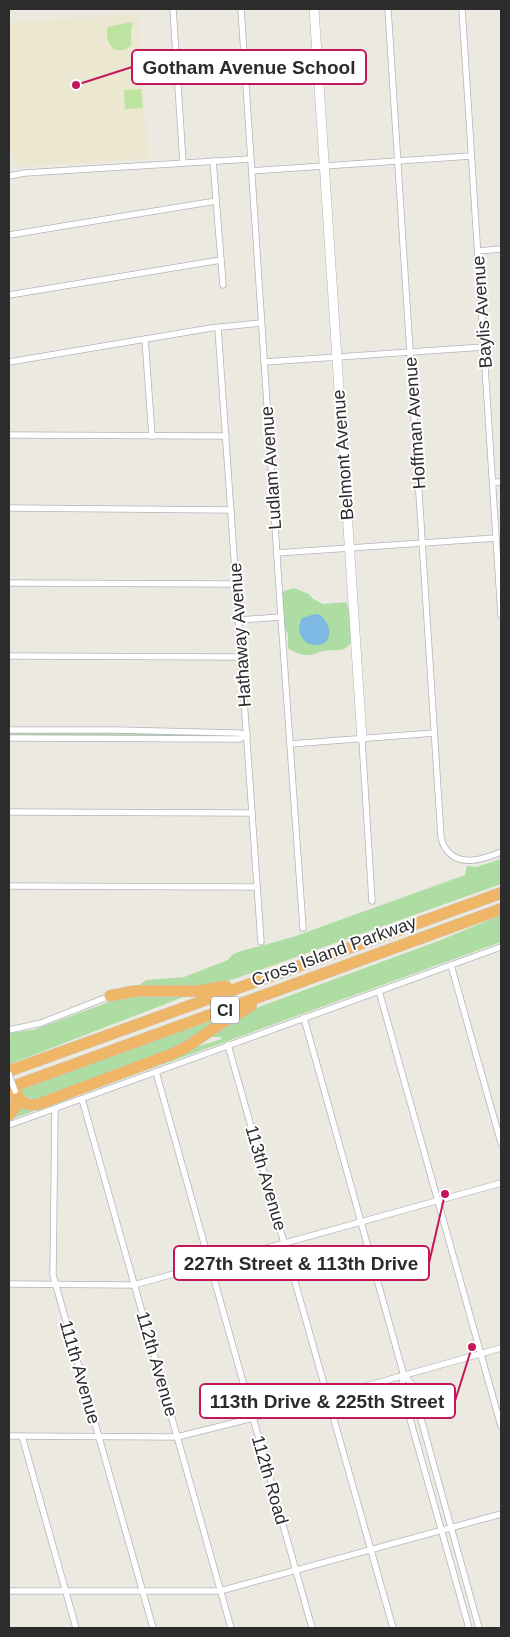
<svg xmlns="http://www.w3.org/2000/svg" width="510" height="1637" font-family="Arial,sans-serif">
<rect width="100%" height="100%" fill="#ece9e0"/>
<polygon fill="#ece7d1" points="139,14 148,159 16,167 9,147 9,22"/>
<g fill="#addda2">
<path d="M294 588 309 594 313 599 323 604 346 602C352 615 350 627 352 642 341 655 337 648 323 651 320 651 318 653 315 654 306 657 295 653 288 648V635L284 625 281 595 284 591Z"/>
<polygon points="9,730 247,735 239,739 9,738"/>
<polygon points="501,859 501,884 234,979 206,986 137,986 147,980 184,977 228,960 232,955 238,952 293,937 465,875 467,866 476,867"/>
<polygon points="501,915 501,942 9,1120 20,1105 187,1050 222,1039 220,1037 211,1037 248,1011 441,940"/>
<polygon points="128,995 186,996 10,1064 9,1059 9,1033 33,1030"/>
<path d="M222 1016 186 1043 168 1051 36 1100C28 1098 23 1097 20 1089Z"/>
</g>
<g fill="#bce39f">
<path d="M131 22 133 25 131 29V45C117 59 103 43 108 27Z"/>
<polygon points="141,89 143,108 125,109 124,90"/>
</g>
<path fill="#7eb9e3" d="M315 614 320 615C328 622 333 632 326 642 308 652 293 635 302 618Z"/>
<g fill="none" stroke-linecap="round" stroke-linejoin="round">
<defs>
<g id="street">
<polyline points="173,9 183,163"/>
<polyline points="241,9 281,617 303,928"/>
<path d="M388 9 441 837C442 841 443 846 446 849 459 868 484 859 501 852"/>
<polyline points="462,9 501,615"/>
<polyline points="213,161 223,285"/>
<polyline points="252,171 471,156"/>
<polyline points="9,176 25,173 250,159"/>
<polyline points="9,235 216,201"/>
<polyline points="478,251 501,249"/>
<polyline points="9,295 221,260"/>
<polyline points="218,328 261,942"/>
<polyline points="145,339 152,436"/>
<polyline points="9,362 211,328 261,323"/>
<polyline points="264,362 484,347"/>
<polyline points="9,435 226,436"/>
<polyline points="493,482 501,482"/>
<polyline points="9,508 231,510"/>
<polyline points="277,553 496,538"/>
<polyline points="9,583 236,584"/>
<polyline points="239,620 281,617"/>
<polyline points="9,656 241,657"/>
<polyline points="9,730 116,730 238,733 247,735"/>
<polyline points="9,738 239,739 247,735"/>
<polyline points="362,739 372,901"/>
<polyline points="290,744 434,733"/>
<polyline points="9,812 252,813"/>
<polyline points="9,886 257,887"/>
<polyline points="451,965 501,1143"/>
<polyline points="379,991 501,1426"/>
<polyline points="304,1018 404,1376"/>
<polyline points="9,1030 41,1023 110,996"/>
<polyline points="228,1045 393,1628"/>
<polyline points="156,1072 312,1628"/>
<polyline points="82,1099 231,1628"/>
<polyline points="55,1109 53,1275 153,1628"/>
<polyline points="9,1125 501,947"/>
<polyline points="9,1284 134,1285 501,1183"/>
<polyline points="9,1436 177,1437 253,1418 501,1348"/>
<polyline points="22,1436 76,1628"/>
<polyline points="9,1591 220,1591 501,1514"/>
<polyline points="469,1628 401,1387 404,1376 411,1383 479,1628"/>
</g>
<polyline id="secondary" points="314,9 362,739"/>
<g id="highway">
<polyline points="110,996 135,991 199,991 226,986"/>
<polyline points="9,1071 501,893"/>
<polyline points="9,1088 501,909"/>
<path d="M15 1091C21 1102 26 1107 39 1104L172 1054 188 1046 220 1024 251 1006"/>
<path d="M9 1115C16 1109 18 1101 15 1092"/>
</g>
</defs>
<use href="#street" stroke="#b3b4be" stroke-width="7"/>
<use href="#secondary" stroke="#b3b4be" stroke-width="10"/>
<use href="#highway" stroke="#c8c8c8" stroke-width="12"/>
<use href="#street" stroke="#fff" stroke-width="5.5"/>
<use href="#secondary" stroke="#fff" stroke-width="9"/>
<use href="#highway" stroke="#efb668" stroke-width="11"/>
<defs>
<polyline id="street-bridge" points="9,1074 15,1091"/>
</defs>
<use href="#street-bridge" stroke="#b3b4be" stroke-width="7" stroke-linecap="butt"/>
<use href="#street-bridge" stroke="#fff" stroke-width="5.5"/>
</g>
<g text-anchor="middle" stroke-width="4" stroke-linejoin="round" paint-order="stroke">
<rect fill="#fff" stroke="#6b6b6b" stroke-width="1" x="211" y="996.5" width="28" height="27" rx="4"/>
<g font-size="16" font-weight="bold" fill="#2c2c2c">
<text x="225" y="1016">CI</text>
</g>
<g font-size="18" fill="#2c2c2c" stroke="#fff">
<text transform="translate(482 312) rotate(-94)" y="6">Baylis Avenue</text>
<text transform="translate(415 423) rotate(-94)" y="6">Hoffman Avenue</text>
<text transform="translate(343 455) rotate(-94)" y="6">Belmont Avenue</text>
<text transform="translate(271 468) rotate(-94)" y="6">Ludlam Avenue</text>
<text transform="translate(240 635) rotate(-94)" y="6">Hathaway Avenue</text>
<text transform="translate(334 951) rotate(-20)" y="6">Cross Island Parkway</text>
<text transform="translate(266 1178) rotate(74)" y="6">113th Avenue</text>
<text transform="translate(157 1364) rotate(74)" y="6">112th Avenue</text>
<text transform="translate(80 1372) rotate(74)" y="6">111th Avenue</text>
<text transform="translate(270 1480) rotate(74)" y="6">112th Road</text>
</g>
</g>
<path fill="none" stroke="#c2185b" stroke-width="2" d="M76 85L132 67M445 1194L429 1263M472 1347L455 1401"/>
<g fill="#c2185b" stroke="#fff" stroke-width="2">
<circle cx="76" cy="85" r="5"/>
<circle cx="445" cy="1194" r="5"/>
<circle cx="472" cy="1347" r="5"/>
</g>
<g fill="#fff" stroke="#c2185b" stroke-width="2">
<rect x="132" y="50" width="234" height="34" rx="5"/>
<rect x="174" y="1246" width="255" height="34" rx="5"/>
<rect x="200" y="1384" width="255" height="34" rx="5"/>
</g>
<g font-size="19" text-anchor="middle" font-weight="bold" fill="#2c2c2c">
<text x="249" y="74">Gotham Avenue School</text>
<text x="301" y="1270">227th Street &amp; 113th Drive</text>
<text x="327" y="1408">113th Drive &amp; 225th Street</text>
</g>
<rect width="510" height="1637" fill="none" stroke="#2c2c2c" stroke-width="20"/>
</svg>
